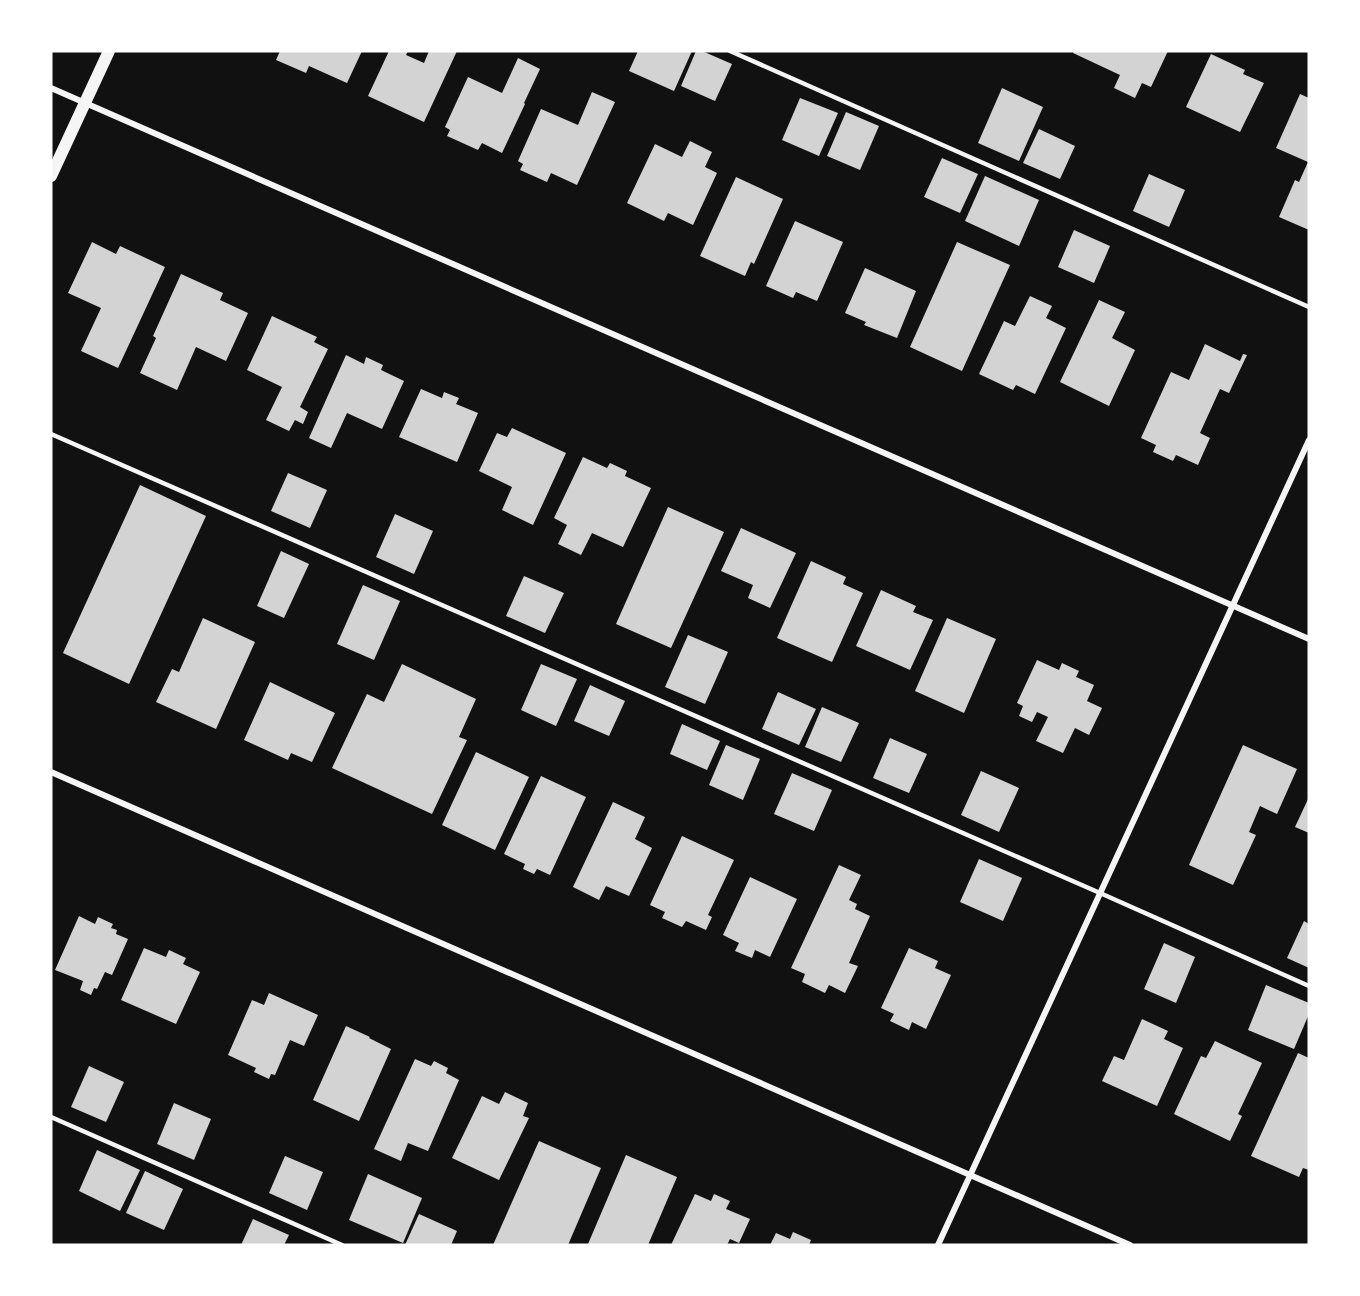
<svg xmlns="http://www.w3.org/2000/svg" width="1360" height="1296" font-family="'Archivo Narrow',sans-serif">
<rect width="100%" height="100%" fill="#111"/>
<g fill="#d3d3d3">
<polygon points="280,51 362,51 347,83 309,66 306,73 276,60"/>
<polygon points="389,51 408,51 406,55 424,63 429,51 457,51 424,122 368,96"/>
<polygon points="638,51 692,51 674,91 629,71"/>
<polygon points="696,51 702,51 732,64 715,101 681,86"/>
<polygon points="1074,51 1168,51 1151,87 1142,83 1135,98 1114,88 1120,75 1073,53"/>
<polygon points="1211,54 1245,70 1243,74 1264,83 1240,132 1186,107"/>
<polygon points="518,58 540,69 524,103 525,104 502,153 482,143 478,150 447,136 450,130 445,127 468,77 502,93"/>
<polygon points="1002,88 1043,107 1019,161 978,143"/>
<polygon points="592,92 615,102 577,185 551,173 547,182 520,170 523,164 518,161 541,109 578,125"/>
<polygon points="1300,94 1309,98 1309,230 1279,217 1295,180 1299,182 1308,162 1276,148"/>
<polygon points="800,98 838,113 819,156 782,140"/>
<polygon points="846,112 879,126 860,170 827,156"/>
<polygon points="1039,129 1075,146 1060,179 1023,163"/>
<polygon points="690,141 712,152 705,167 717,173 693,225 668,213 664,221 627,203 655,144 682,157"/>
<polygon points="942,158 978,174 960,213 924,197"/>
<polygon points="1149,174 1185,190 1169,227 1133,211"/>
<polygon points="985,176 1039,200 1019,246 965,221"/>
<polygon points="736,177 783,199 754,264 751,262 745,276 700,256"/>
<polygon points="795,221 843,242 817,301 796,292 793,298 766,286"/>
<polygon points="1074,230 1110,246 1094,283 1058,267"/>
<polygon points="92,242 116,254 120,246 165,267 118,368 81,351 101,308 68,293"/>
<polygon points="957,242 1010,265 962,371 910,347"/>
<polygon points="865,268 916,291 897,338 864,325 866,322 845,313"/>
<polygon points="181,274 223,293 220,300 248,313 226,361 196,347 177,390 140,373 156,338 153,336"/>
<polygon points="1030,296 1052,306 1046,318 1066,328 1035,394 1016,385 1013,390 979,374 1004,321 1015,326"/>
<polygon points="1099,300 1125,312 1112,338 1135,350 1109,406 1060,382"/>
<polygon points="272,316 317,337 314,342 328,349 300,407 308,412 303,424 295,420 289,431 266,420 282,387 247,370"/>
<polygon points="1205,344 1240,361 1243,354 1247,355 1229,393 1220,389 1200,433 1210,438 1198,465 1176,455 1173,461 1153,452 1156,445 1141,438 1171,372 1189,380"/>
<polygon points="346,355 364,364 366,357 383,365 381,370 404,381 382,429 347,413 331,448 309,438"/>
<polygon points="421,389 442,398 444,392 459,398 456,404 478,413 457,462 399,437"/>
<polygon points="512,428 566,453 533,525 502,510 512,487 479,471 497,433 507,437"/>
<polygon points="583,457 607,468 610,463 627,471 625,476 651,488 623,547 592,533 581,555 558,544 567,525 554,518"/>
<polygon points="288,473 327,490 310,528 271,511"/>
<polygon points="140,485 206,516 129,684 63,653"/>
<polygon points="668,507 724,532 671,648 616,624"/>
<polygon points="395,514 433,531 414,574 376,557"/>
<polygon points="741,528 796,553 770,608 748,598 753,585 721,571"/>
<polygon points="281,551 309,564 284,618 257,606"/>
<polygon points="811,561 846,577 843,584 863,593 832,662 777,638"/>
<polygon points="524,576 564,593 545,633 506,616"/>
<polygon points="363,585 400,601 374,660 337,644"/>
<polygon points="881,590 916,606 913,612 933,620 910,670 856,646"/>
<polygon points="203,618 255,642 216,729 156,702 172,669 179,672"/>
<polygon points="947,618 996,639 964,713 915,691"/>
<polygon points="688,635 728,652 705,704 665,687"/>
<polygon points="1037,660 1059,670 1062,663 1079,671 1076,677 1094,685 1087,701 1102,708 1089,735 1075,728 1063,753 1036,741 1048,717 1037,712 1032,722 1019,716 1023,706 1017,703"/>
<polygon points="402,664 476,699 459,737 467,740 432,814 332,768 367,694 384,702"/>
<polygon points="541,664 577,679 556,726 521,710"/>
<polygon points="270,682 335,713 312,762 291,753 288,760 244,740"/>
<polygon points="590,685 625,701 609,736 574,721"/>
<polygon points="778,692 816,709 799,745 762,729"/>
<polygon points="822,707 859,723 841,762 805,747"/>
<polygon points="682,724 720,741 707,770 670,754"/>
<polygon points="890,738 927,754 909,793 873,778"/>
<polygon points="726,745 760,759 743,800 709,785"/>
<polygon points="1243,745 1297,769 1277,814 1260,806 1249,832 1256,835 1233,885 1189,865"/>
<polygon points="476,752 529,777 495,850 442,825"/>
<polygon points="981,771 1019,788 999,832 961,815"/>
<polygon points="792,773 832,790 814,831 774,814"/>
<polygon points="541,776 586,797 550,875 537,869 534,874 523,869 525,864 504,854"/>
<polygon points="1309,797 1309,833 1295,827"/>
<polygon points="613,802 645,817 635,839 652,848 629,896 606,886 599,900 573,887"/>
<polygon points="682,836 734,860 708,915 712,917 706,930 686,921 682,927 662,918 665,912 650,905"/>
<polygon points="979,859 1022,878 1003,921 960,902"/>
<polygon points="839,865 861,875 849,900 857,904 855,909 870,916 849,963 858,966 845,993 829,985 825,993 802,982 805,974 791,968"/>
<polygon points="750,877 797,899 770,957 755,950 752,958 735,951 739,943 723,935"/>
<polygon points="79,916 95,924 98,917 113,924 111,928 117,930 116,934 128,939 112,975 105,972 97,989 94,988 91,995 80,990 83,981 55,970"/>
<polygon points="1304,921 1309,924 1309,968 1287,958"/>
<polygon points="1164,943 1195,957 1176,1003 1144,989"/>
<polygon points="144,948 166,957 169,950 186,958 183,964 200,972 176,1024 121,1000"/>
<polygon points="909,948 938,961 935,968 951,975 926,1029 912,1022 909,1030 890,1021 894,1014 881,1008"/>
<polygon points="1266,985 1309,1003 1309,1014 1294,1049 1248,1030"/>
<polygon points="269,993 318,1015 304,1046 290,1040 275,1075 271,1074 269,1079 254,1072 256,1068 228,1055 252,1000 264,1005"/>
<polygon points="1142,1019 1168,1031 1164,1039 1183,1048 1157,1106 1102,1081 1114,1056 1124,1060"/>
<polygon points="346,1026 370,1037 369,1038 391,1049 359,1121 313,1100"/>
<polygon points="1215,1041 1262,1063 1238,1114 1242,1116 1230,1141 1174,1114 1201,1056 1206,1058"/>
<polygon points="1298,1053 1309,1058 1309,1170 1303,1168 1299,1177 1251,1156"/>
<polygon points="415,1059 431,1066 434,1061 448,1068 446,1073 459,1080 428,1151 408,1143 401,1161 374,1149"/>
<polygon points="89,1066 124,1082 106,1122 71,1107"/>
<polygon points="505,1092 528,1103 523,1116 529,1118 499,1180 452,1158 482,1096 499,1104"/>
<polygon points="174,1103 211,1119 194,1160 157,1144"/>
<polygon points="539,1141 601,1168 568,1245 493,1245"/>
<polygon points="97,1150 140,1170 120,1211 79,1191"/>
<polygon points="626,1155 677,1177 648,1245 589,1245 588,1244"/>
<polygon points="285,1156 323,1172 307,1210 269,1193"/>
<polygon points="145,1171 183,1189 164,1230 126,1213"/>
<polygon points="368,1174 422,1198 403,1243 349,1220"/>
<polygon points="695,1194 711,1201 714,1194 730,1201 726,1209 750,1219 739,1243 730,1239 727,1245 671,1245"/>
<polygon points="419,1214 457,1231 451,1245 405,1245"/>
<polygon points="253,1219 289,1235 284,1245 241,1245"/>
<polygon points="793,1232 811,1240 809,1245 770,1245 776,1233 790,1239"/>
</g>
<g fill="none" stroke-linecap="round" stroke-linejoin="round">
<g stroke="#f5f5f5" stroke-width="4.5">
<polyline points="730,51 1309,307"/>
<polyline points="51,434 1100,893 1309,986"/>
<polyline points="51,1117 342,1245"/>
</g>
<g stroke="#f5f5f5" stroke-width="6">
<polyline points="51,88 1309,639"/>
<polyline points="51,772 1130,1245"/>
<polyline points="938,1245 1309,440"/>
</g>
<polyline stroke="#f5f5f5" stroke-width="12" points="51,176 109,51"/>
</g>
<rect width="1360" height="1296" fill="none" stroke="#ffffff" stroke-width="105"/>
</svg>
